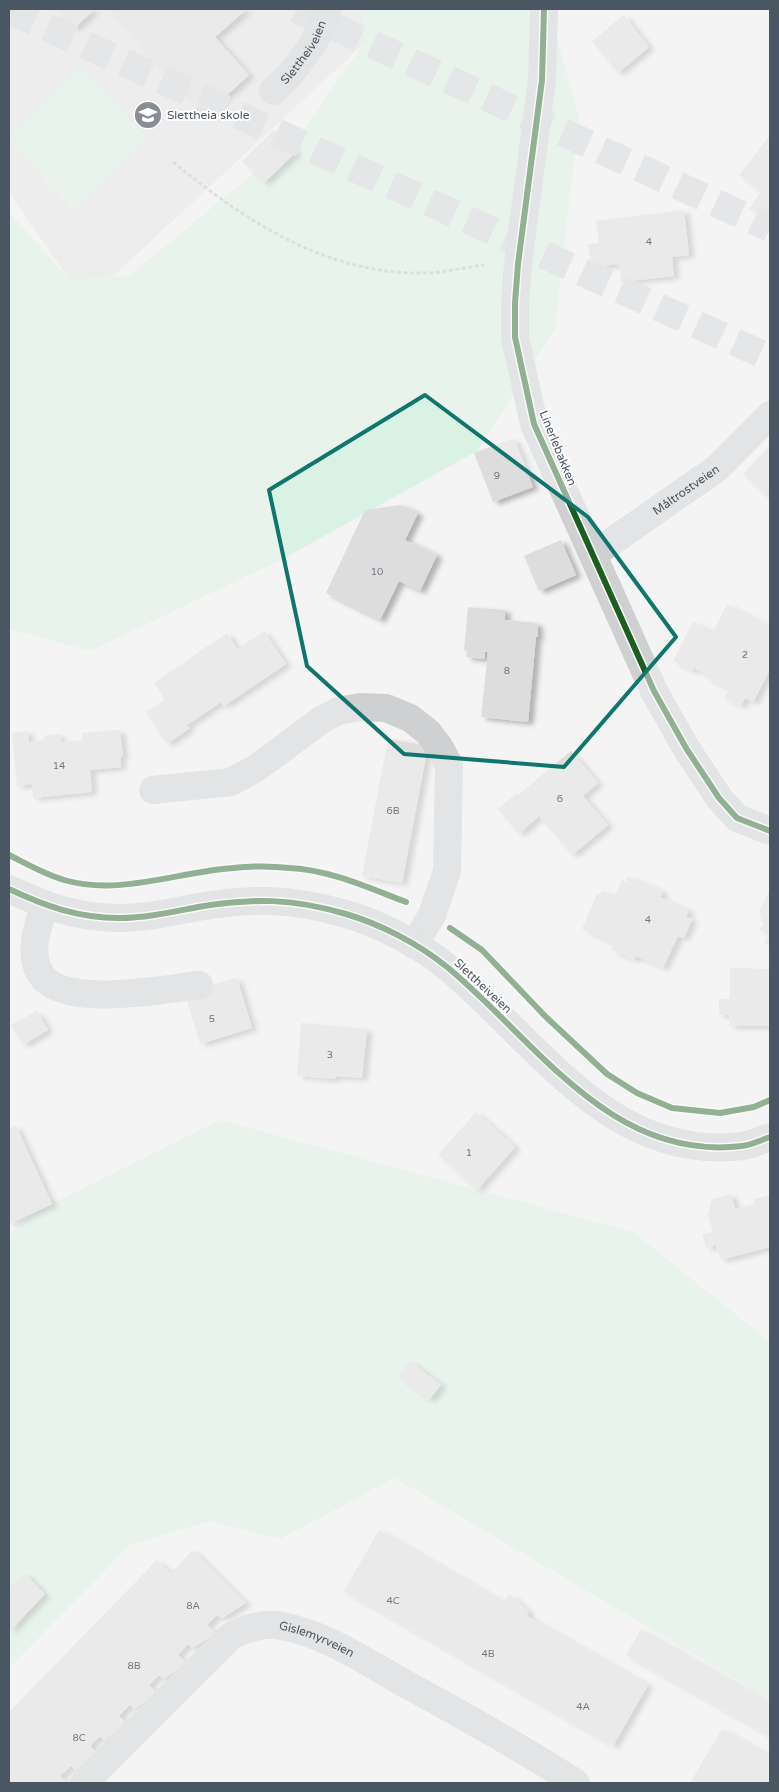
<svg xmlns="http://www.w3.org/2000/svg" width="779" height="1792" font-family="'Varela Round',sans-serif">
<defs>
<filter id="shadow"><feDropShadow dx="5.5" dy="3" stdDeviation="2.5" flood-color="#0004"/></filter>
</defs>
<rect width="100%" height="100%" fill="#f4f4f4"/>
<polygon fill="#e6e5e6" points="9,9 375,9 369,39 85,302 9,192"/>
<g fill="#d9f2e3">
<polygon points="361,9 549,9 579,118 555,329 477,451 283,559 90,651 9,629 9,212 69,279 129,276 299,136 365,42"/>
<polygon points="80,67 148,138 73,209 9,142 9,136"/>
<polygon points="220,1120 633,1232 770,1342 770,1699 395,1478 280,1539 210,1521 130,1545 9,1668 9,1235 35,1212"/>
</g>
<g fill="#ddddde" filter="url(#shadow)">
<polygon points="55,9 95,9 73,29"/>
<polygon points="108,9 247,9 215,37 249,75 204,116"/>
<polygon points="624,15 649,47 618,73 592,41"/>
<polygon points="273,130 296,152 264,183 242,161"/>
<polygon points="770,135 770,220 749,209 761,192 739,175"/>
<polygon points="684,210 689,255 672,257 674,276 621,282 619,264 602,266 601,263 591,264 588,244 599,243 596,221"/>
<polygon points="514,438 533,487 493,502 474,453"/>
<polygon points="770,445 770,491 766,496 743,474"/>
<polygon points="401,505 418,513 405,540 437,555 420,591 399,581 380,620 326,593 365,510"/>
<polygon points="561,540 576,575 539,591 524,556"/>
<polygon points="727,604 770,627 770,670 753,702 745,698 741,706 724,698 729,689 705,677 706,674 694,668 692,671 673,661 693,622 713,632"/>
<polygon points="468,607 505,610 505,620 537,623 538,637 536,637 528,722 481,717 488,652 485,652 485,659 466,657 467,651 464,650"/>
<polygon points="264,631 286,664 224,706 221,702 187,725 190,728 167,744 146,712 165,700 154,683 227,633 237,649"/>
<polygon points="120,730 123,757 120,757 121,767 90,770 92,792 33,798 32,784 17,786 12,733 28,731 29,742 44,740 44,736 60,734 61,742 83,740 82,733"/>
<polygon points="388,739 428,746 402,883 362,876"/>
<polygon points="571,751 598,783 583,796 608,825 572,855 539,816 519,834 498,809 517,793 518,795"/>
<polygon points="628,876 663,891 660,897 689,910 686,917 692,919 684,938 678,936 663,968 636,956 634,960 611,950 614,944 582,929 597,894 600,895 602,891 615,896 622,880 626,882"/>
<polygon points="770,889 770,947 764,942 769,937 759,929 763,925 759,912"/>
<polygon points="730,968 770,969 770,1026 729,1026 730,1015 719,1015 719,999 730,999"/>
<polygon points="237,978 252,1028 200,1044 187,1001 210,994 207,986"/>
<polygon points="37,1011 48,1030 23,1045 11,1025"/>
<polygon points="301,1023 367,1029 362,1078 336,1076 336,1079 297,1076"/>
<polygon points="476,1112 515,1147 477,1190 438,1155"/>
<polygon points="16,1126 52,1204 9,1224 9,1129"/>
<polygon points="731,1194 735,1209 755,1204 754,1199 770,1195 770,1247 721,1260 716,1245 706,1248 702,1234 713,1232 708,1215 712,1199"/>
<polygon points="410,1361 441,1385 429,1400 398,1376"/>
<polygon points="379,1530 503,1602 510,1594 529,1612 527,1616 648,1685 613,1746 344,1591"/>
<polygon points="193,1550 246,1603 222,1618 217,1615 207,1625 216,1634 192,1648 188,1644 178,1655 187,1664 163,1679 159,1675 149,1685 158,1694 134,1709 130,1705 119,1716 128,1725 104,1740 100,1736 90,1746 98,1755 75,1770 71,1766 60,1776 68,1783 9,1783 9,1712 157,1560 171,1573"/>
<polygon points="24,1573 45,1594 9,1632 9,1588"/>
<polygon points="641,1630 770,1703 770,1736 626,1655"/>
<polygon points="722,1729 770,1756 770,1783 690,1783"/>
</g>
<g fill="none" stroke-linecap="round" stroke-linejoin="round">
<g stroke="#d2d4d7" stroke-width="28" stroke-dasharray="28 14" stroke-linecap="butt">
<polyline points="296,9 770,228"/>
<polyline points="9,10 770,358"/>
</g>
<path stroke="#bcc7c4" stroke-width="3" stroke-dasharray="4 2.5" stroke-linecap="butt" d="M173 162C247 222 328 276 428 273 447 272 466 267 484 265"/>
<g stroke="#ced0d2" stroke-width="28">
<polyline points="544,9 542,80 518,264 515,303 515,337 534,424 654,691 686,748 719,798 737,818 770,831"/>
<path id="s1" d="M273 91 289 76 314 43 327 9"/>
<path id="s2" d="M594 554 716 469 770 415"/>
<polyline points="153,790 231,782 258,767 321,720 338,711 360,707 386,708 410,718 428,732 440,748 449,765 447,871 432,915 414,945"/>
<path d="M9 889C45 906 78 918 119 918 146 918 172 912 198 907 254 898 291 898 346 914 380 924 419 944 447 967 536 1040 610 1162 742 1146 751 1145 761 1140 770 1137"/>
<path d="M44 906C38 926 28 953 40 973 61 1010 164 989 199 985"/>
<path id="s3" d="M84 1783 231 1636C247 1628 264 1622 282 1626 325 1634 365 1661 402 1682 461 1714 520 1747 576 1783"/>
</g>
<defs>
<g id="cycleway">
<polyline points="544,9 542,80 518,264 515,303 515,337 534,424 654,691 686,748 719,798 737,818 770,831"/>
<path d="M9 855C27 864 44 874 64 880 120 896 177 872 233 868 251 866 272 866 290 868 330 870 369 888 406 902"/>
<path d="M9 889C45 906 78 918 119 918 146 918 172 912 198 907 254 898 291 898 346 914 380 924 419 944 447 967 536 1040 610 1162 742 1146 751 1145 761 1140 770 1137"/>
<polyline points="450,928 482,950 546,1017 607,1074 637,1093 672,1108 720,1113 754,1107 770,1100"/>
</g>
</defs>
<use href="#cycleway" stroke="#fff" stroke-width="9"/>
<use href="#cycleway" stroke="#1b5e20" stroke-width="6"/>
</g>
<path d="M0 0H779V1792H0ZM425 395 588 517 676 637 564 767 404 754 307 666 269 490Z" fill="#f4f4f4" fill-opacity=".55" fill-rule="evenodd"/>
<path fill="none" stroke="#0f766e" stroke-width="4" stroke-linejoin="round" d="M425 395 588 517 676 637 564 767 404 754 307 666 269 490Z"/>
<defs>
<symbol id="school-disc" viewBox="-11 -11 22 22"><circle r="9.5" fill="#868d94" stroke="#fff"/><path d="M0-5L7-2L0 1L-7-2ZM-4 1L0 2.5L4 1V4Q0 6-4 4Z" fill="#fff"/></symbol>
</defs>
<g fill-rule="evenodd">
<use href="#school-disc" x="132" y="99" width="32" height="32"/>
</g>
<g text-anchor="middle" stroke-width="4" stroke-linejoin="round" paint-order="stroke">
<g font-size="10" fill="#707881">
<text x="649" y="245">4</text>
<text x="497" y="479">9</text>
<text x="377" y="575">10</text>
<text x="745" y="658">2</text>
<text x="507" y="674">8</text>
<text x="59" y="769">14</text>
<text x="560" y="802">6</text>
<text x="393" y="814">6B</text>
<text x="648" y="923">4</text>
<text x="212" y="1022">5</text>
<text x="330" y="1058">3</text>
<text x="469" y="1156">1</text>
<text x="393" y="1604">4C</text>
<text x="193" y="1609">8A</text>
<text x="488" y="1657">4B</text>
<text x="134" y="1669">8B</text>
<text x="583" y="1710">4A</text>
<text x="79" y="1741">8C</text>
</g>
<g font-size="12" fill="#4a5661" stroke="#fff">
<text dy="4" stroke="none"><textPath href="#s1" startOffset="50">Slettheiveien</textPath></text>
<text transform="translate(558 448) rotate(68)" y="4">Linerlebakken</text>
<text dy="4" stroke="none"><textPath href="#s2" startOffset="112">Måltrostveien</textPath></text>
<text transform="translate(483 986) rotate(43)" y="4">Slettheiveien</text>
<text dy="4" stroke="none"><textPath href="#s3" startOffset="298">Gislemyrveien</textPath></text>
</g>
<g font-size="12" fill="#4a5661" stroke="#fff" text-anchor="start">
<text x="167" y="119">Slettheia skole</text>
</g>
</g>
<rect width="779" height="1792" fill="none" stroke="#4a5661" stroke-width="20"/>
</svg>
